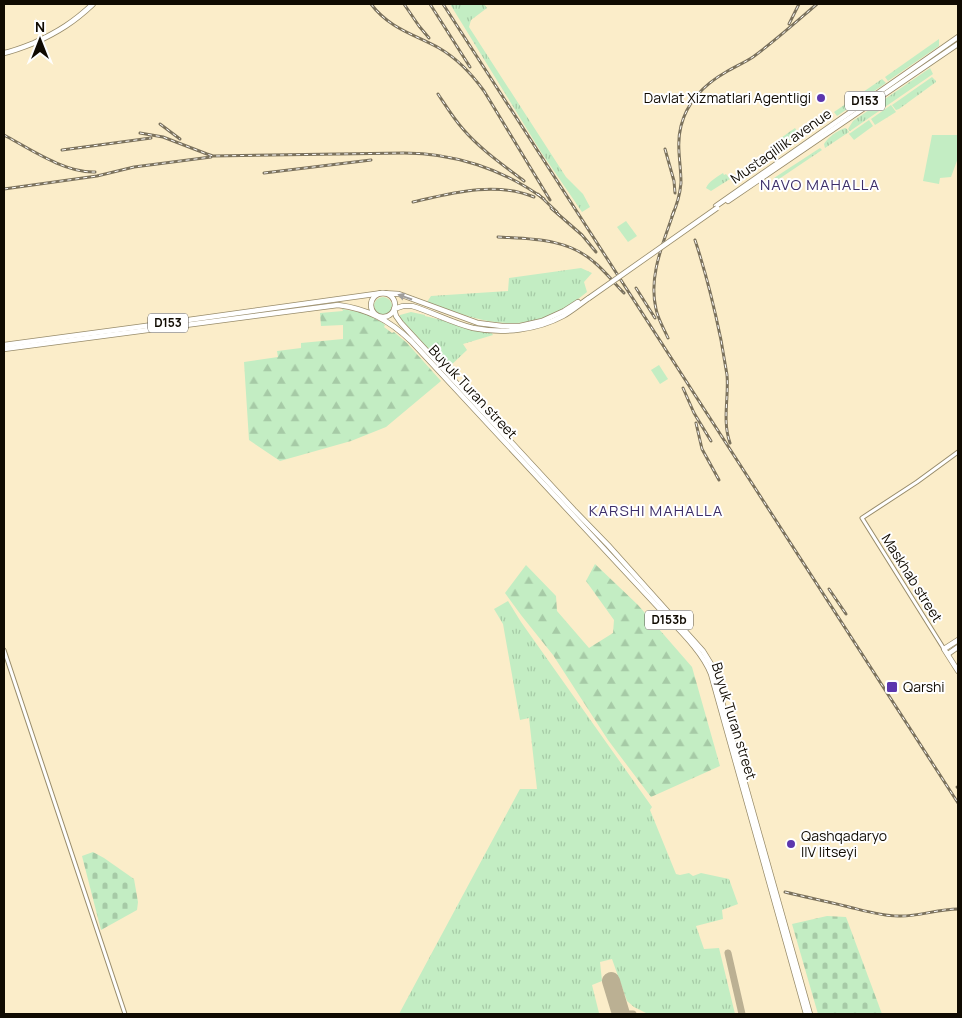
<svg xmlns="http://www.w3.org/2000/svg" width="962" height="1018" font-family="Manrope,sans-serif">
<defs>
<pattern id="grass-tufts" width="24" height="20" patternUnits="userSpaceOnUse" patternTransform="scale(1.25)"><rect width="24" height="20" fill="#c3edc3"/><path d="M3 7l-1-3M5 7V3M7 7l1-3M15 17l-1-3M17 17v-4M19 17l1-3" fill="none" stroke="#a6caa6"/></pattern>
<pattern id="forest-firs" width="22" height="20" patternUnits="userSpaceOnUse" patternTransform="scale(1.25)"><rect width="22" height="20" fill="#c3edc3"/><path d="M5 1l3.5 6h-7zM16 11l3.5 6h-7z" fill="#a6caa6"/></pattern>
<pattern id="cemetery-stones" width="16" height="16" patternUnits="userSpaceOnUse" patternTransform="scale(1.25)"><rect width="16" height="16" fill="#c3edc3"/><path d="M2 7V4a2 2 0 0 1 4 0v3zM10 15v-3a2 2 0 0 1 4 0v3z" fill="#a6caa6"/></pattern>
</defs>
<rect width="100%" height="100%" fill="#fbedc9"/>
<g fill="url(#grass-tufts)">
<polygon points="450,4 484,4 487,8 471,20 469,27 566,177 583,194 590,207 582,212 541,152"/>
<polygon points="939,39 939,46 888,81 885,77"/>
<polygon points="930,68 933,74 850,131 848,129 853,121"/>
<polygon points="932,77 936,81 936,82 899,109 896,110 892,105"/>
<polygon points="882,79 886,83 837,116 834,112"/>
<polygon points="891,105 896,112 875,125 871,119"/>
<polygon points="869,120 873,126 854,140 849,134"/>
<polygon points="795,128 799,134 774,149 771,145"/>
<path d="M845 128 847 129 849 132 825 148 824 144C828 137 837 131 845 128Z"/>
<polygon points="820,148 822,150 776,181 774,178"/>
<path d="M723 173 724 175 726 174 730 179 711 191 706 188C709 181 717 177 723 173Z"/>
<path d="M581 268 592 273 584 282 587 292C578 299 568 307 558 312 514 335 470 318 427 302L431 296 508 291 509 278Z"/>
<circle cx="383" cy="306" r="9"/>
<polygon points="411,312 425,315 425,316 491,332 493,335 463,344 467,350 447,369 400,318 400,315"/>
<polygon points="508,601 521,622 652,807 650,810 676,874 680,875 689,873 693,876 701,873 729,879 738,904 722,910 723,919 696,926 704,949 719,948 735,1014 648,1014 634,1007 627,1001 612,959 600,962 602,981 592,985 599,1013 601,1014 399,1014 520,789 537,789 529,718 520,720 503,624 494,609"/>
</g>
<g fill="url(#forest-firs)">
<polygon points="342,309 365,313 383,323 385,325 384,327 392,333 394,332 407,343 441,381 386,427 351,441 280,461 249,440 244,362 278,357 277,351 301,348 301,343 343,339 343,325 321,326 320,313 343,311"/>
<polygon points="595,564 638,605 692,667 720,766 651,797 608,740 553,655 521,615 505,593 526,565 556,596 557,611 589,648 613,633 614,620 586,581"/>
</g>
<g fill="url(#cemetery-stones)">
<polygon points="93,852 104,858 134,879 138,902 137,910 101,930 82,856"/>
<polygon points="827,916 846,917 882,1014 818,1014 792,924"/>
</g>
<g fill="#c3edc3">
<polygon points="932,135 958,135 958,158 951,177 940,178 939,184 923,181"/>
<polygon points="626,221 637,236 628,242 617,227"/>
<polygon points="659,365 668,379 660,384 651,370"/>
</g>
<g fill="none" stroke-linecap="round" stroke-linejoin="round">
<g stroke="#bbb093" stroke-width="7">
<polyline points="728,953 742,1014"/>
<polyline points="630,1014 633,1014"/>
</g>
<polyline stroke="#bbb093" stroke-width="18" points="611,981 621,1014"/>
<defs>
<g id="minor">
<polyline points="944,649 862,518 917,482 958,452"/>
<polyline points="4,650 125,1014"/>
</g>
<g id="major">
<path d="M4 53C14 51 24 47 34 43 58 32 74 22 93 4"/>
<polyline points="728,201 958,44"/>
<polyline points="716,206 958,37"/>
<circle cx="383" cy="305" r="12"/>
<path d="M589 298C580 304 572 311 563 316 537 330 503 334 473 328 452 323 432 312 412 306H403L394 309 396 316 401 323 574 510 608 545 703 651 711 664 719 691 810 1014"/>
<polyline points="4,345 138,327 382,293 399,294 478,323 502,326 520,326 542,321 564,311 578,302"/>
<path d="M4 349 338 305C368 309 389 320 411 341L657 606C674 625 702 650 711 674L806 1014"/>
<polyline points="958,640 944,649 958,671"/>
<polyline points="948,654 958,647"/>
</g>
</defs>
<use href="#minor" stroke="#988c6b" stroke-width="5"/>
<use href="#major" stroke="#988c6b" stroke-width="6"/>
<use href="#minor" stroke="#fff" stroke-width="3"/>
<use href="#major" stroke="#fff" stroke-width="4.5"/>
<defs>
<g id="rail">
<path d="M371 4C389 28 413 34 439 48 458 59 471 73 484 91L550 200"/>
<polyline points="404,4 419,26 429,38"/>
<polyline points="430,4 470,67"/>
<polyline points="443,4 958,803"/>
<polyline points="789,24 799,4"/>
<path d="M438 94C446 106 454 119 463 129 480 149 503 165 524 181"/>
<polyline points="160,124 180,139"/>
<path d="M140 133 163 137 207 154 213 156 404 153C454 153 503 169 544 199"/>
<path d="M4 135C30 149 65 173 95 172"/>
<polyline points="665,149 674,181 675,193"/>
<polyline points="62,150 151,138"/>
<polyline points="264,173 371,160"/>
<polyline points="4,189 97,176 134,167 211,157"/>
<polyline points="538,194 557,212"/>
<path d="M413 202C452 193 495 181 534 197"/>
<polyline points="551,208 582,235 596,252"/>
<path d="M672 216C677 205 680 194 681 183 681 163 676 145 681 126 687 102 705 84 726 72 734 67 744 63 753 57 775 41 796 22 817 4"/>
<path d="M498 237C531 239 567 238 594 262 605 271 614 283 624 293"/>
<path d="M695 240C706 273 714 306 721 340 723 352 725 363 727 375 729 398 722 420 730 443"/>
<polyline points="636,288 655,318"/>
<path d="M668 338C664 329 658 319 656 309 648 275 664 242 674 211"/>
<polyline points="683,388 694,413 711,441"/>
<polyline points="696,423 702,449 719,480"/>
<polyline points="829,589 846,614"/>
<polyline points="957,787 958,788"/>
<path d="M785 892C805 897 825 901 845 906 862 910 880 916 898 916 918 917 937 909 958 909"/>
</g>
</defs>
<use href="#rail" stroke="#7b725d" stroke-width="3"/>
<use href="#rail" stroke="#fff" stroke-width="1" stroke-dasharray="4" stroke-linecap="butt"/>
<defs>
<polyline id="major-bridge" points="589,298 717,208"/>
</defs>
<use href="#major-bridge" stroke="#988c6b" stroke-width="6" stroke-linecap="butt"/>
<use href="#major-bridge" stroke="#fff" stroke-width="4.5"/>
</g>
<defs><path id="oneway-solid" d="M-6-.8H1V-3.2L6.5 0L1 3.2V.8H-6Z" transform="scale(1.25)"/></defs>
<use fill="#9f9d9a" href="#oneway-solid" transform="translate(405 297) rotate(-161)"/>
<g fill="#5c36ae" stroke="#fff" stroke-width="2">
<circle cx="821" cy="98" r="5"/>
<rect x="886" y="681" width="12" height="12" rx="2.5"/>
<circle cx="791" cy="844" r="5"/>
</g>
<g text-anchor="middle" stroke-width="4" stroke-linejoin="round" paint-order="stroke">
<g fill="#fff" stroke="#58544e" stroke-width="1">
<rect x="845" y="91.5" width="40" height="19" rx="4"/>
<rect x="148" y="313.5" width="40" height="19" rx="4"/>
<rect x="645" y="610.5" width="48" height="19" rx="4"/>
</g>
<g font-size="12" font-weight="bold" fill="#100b02">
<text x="865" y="105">D153</text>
<text x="168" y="327">D153</text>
<text x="669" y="624">D153b</text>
</g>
<g font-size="14" fill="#100b02" stroke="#fff" text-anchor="start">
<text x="811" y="103" text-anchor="end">Davlat Xizmatlari Agentligi</text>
<text x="903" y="692">Qarshi</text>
<text x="801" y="841">Qashqadaryo<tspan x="801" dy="16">IIV litseyi</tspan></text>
</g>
<g font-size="14" fill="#100b02" stroke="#fff">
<text transform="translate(781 146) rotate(-35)" y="5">Mustaqillik avenue</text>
<text transform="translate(473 392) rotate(47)" y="5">Buyuk Turan street</text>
<text transform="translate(912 578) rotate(58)" y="5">Maskhab street</text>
<text transform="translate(734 721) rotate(73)" y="5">Buyuk Turan street</text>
</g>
<g font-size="15" letter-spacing="1" fill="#3d2e69" stroke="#fff">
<text x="820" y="190">NAVO MAHALLA</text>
<text x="656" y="516">KARSHI MAHALLA</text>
</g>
</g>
<rect width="962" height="1018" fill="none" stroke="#100b02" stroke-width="10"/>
<g transform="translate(40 40)" stroke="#ffffff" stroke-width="4" paint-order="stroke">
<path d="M0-4L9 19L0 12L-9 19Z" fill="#100b02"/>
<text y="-8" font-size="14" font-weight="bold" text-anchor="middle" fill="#100b02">N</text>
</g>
</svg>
